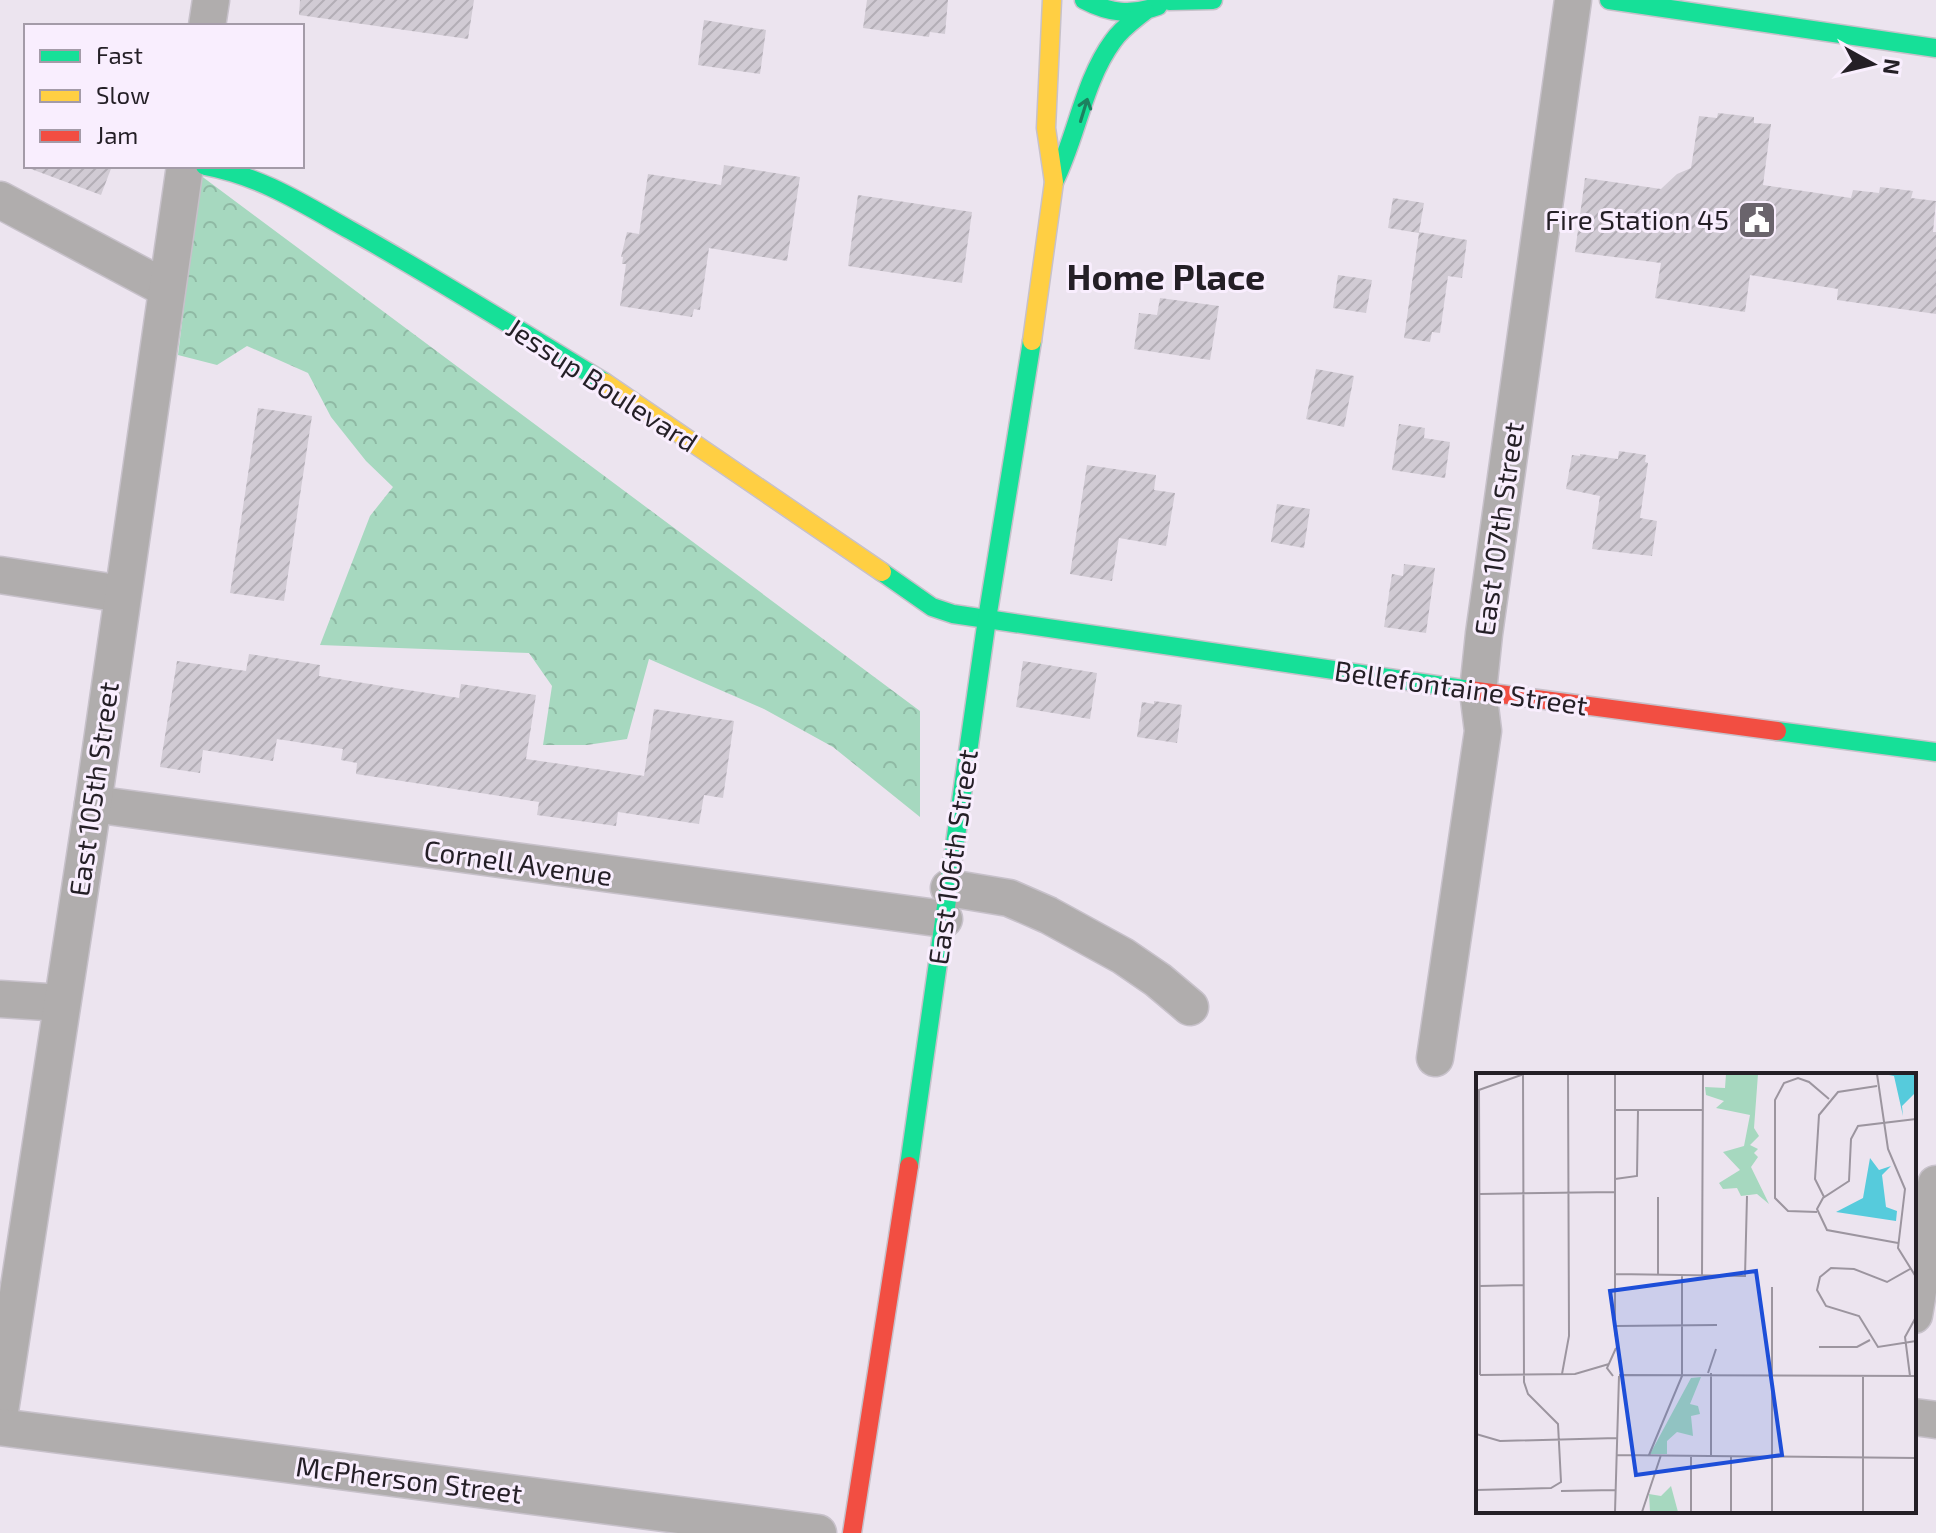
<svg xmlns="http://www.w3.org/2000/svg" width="1936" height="1533" font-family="'Exo 2',sans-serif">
<defs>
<pattern id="forest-crowns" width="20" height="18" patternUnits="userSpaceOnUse" patternTransform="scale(2)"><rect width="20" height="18" fill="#a6d8bf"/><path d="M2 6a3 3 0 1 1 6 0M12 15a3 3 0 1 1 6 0" fill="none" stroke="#8fb9a4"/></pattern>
<pattern id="building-hatch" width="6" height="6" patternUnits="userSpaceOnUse" patternTransform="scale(2)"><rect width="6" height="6" fill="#d1cbd4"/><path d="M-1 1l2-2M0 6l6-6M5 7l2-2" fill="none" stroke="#b3aeb6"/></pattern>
</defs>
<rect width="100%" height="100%" fill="#ece4ef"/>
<polygon fill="url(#forest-crowns)" points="200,175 920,711 920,817 833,747 764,709 649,659 627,739 587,745 543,745 552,686 529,653 320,645 370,516 393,487 366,461 331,417 308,373 247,346 217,365 178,355"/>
<g fill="url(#building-hatch)">
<polygon points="300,0 474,0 468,39 299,15"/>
<polygon points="867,0 948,0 945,34 930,32 929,37 863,28"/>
<polygon points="704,20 766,30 760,74 698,65"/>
<polygon points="1718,113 1754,117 1754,123 1771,124 1763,185 1851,198 1853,190 1879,193 1880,187 1913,191 1911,198 1936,201 1933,232 1936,232 1936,314 1837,300 1838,289 1750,275 1745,312 1655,298 1661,263 1575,252 1585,178 1661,189 1677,174 1691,168 1699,116 1717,118"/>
<polygon points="724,165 800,177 787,261 709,248 700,310 694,309 692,317 620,306 626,264 622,264 623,257 621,257 627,232 639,234 648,174 721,185"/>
<polygon points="31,166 112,166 101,195 31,169"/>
<polygon points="858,195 972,212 962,283 848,266"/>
<polygon points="1393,198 1424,203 1419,232 1467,240 1462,278 1448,276 1440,333 1432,332 1430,342 1404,338 1419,233 1388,228"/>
<polygon points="1338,275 1372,280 1366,313 1333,308"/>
<polygon points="1160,298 1219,306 1210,360 1134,349 1139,313 1157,315"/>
<polygon points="1316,369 1354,376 1344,427 1306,419"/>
<polygon points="258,408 312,416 284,601 230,593"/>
<polygon points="1399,424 1425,428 1424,438 1450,442 1445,478 1392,470"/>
<polygon points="1619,451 1646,455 1645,462 1648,463 1640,518 1657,521 1652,556 1592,549 1600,496 1566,489 1572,455 1580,456 1580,454 1618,459"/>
<polygon points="1087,465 1156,475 1154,490 1175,493 1166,546 1119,538 1112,581 1070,574"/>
<polygon points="1277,504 1310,509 1304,548 1271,542"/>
<polygon points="1404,564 1435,568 1426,633 1384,627 1392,574 1403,576"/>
<polygon points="249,654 320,665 319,676 459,698 461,684 536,695 526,759 644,776 654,709 734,721 723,798 704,795 699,824 618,812 616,826 537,815 539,802 356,774 357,763 341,760 343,749 277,739 273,761 203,750 200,773 160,767 177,661 246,671"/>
<polygon points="1023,661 1097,673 1090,719 1016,707"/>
<polygon points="1154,701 1182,705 1177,743 1137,737 1142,702 1154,704"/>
</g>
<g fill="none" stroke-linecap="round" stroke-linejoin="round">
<defs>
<g id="street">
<polyline points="207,26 211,0"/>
<polyline points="0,200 167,289"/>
<polyline points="0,575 122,594"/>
<polyline points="93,804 944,919"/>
<polyline points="949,888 1009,898 1048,915 1123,956 1158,980 1190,1007"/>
<polyline points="0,999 62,1003"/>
<polyline points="1435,1058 1483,731 1478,691 1484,634 1573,0"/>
<polyline points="1914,1315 1936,1184"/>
<polyline points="0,1411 93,804 185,166"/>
<polyline points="1914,1417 1936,1420"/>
<polyline points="0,1427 818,1533"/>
</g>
<g id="fast">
<path d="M1084 0C1109 13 1131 16 1158 6"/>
<polyline points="1609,0 1936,48"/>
<polyline points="1169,1 1213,0"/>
<path d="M205 166C260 176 302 203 350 230 436 278 520 331 604 382"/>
<path d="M1054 182C1077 137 1083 82 1113 41 1121 29 1134 20 1145 11"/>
<polyline points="882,572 932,607 953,614 1470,690"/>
<polyline points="1777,731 1936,752"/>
<polyline points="909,1166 987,619 1032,341"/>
</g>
<g id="slow">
<polyline points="1032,341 1054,182 1046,128 1052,0"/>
<polyline points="604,382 882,572"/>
</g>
<g id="jam">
<polyline points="1470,690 1777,731"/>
<polyline points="852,1533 909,1166"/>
</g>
</defs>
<use href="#street" stroke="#c7c1ca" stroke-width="39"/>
<use href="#fast" stroke="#c7c1ca" stroke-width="21"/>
<use href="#slow" stroke="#c7c1ca" stroke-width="21"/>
<use href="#jam" stroke="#c7c1ca" stroke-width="21"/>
<use href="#street" stroke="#b0adad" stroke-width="36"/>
<use href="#fast" stroke="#16e098" stroke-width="18"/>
<use href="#slow" stroke="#ffcf43" stroke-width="18"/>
<use href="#jam" stroke="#f24e42" stroke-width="18"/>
</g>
<defs><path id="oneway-shaft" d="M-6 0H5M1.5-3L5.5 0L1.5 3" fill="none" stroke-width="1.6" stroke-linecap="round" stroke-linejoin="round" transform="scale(2)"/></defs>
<use stroke="#1d805f" href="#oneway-shaft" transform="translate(1084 110) rotate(-73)"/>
<defs>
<symbol id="civic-square" viewBox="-11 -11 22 22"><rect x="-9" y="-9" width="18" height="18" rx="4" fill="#6a646c" stroke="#f9eefe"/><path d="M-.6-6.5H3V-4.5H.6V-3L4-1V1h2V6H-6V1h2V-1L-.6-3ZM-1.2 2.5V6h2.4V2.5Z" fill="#fff"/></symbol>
</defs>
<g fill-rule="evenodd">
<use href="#civic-square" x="1735" y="198" width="44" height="44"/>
</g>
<g text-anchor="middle" stroke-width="6" stroke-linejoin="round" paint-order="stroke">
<g font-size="28" fill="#241f26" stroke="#f9eefe" text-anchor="end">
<text x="1729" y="230">Fire Station 45</text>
</g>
<g font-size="28" fill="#241f26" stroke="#f9eefe">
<text transform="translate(602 385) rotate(33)" y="10">Jessup Boulevard</text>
<text transform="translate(1499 529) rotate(-82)" y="10">East 107th Street</text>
<text transform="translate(1461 688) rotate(8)" y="10">Bellefontaine Street</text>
<text transform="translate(94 789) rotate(-82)" y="10">East 105th Street</text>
<text transform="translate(953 857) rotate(-82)" y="10">East 106th Street</text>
<text transform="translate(518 863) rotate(8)" y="10">Cornell Avenue</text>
<text transform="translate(409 1480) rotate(7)" y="10">McPherson Street</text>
</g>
<g font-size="36" font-weight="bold" fill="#241f26" stroke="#f9eefe">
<text x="1166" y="290">Home Place</text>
</g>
</g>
<g transform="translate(1476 1073)">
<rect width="440" height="440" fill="#ece4ef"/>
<path d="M250 1H282L278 55 283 63 274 72 282 76 278 80 282 84 275 94 293 131 281 121 265 123 261 115 247 116 243 110 264 97 247 79 268 73 274 42 240 35 248 28 230 22 229 14 249 15ZM225 304 214 331 222 333 224 341 215 343 217 363 201 359 191 368V381H174L215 305ZM195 413 202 439H174L173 421 185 423Z" fill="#a6d8bf"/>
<path d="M408 1H440V19L426 33 427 43 418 3ZM394 85 403 97 415 93 406 102 410 134 421 138 420 148 360 139 387 125Z" fill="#56cbdc"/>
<path fill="none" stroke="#9c959f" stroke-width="2" d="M139 1V259L145 291M401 1 412 76 429 116 422 175 440 204M3 17 4 302M0 18 48 1M139 37H227M139 106 161 103 162 37M4 121 139 119M348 124 339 106 343 42 362 19 401 13M341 139 312 138 299 125V27L308 10 322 5 333 9 353 26M422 170 351 157 341 136 347 125 373 108 375 66 382 53 440 46M434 196 411 209 378 196 355 195 344 204 341 217 350 233 383 243 402 274 440 268M139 201 269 203 271 123M182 201V124M226 202 227 1M4 213 48 212M296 214V439M139 253 241 252M343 274H381L394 267M232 300 240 276M235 300V383M86 301 93 263 92 1M4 302 99 301 133 291M143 302 440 303M137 303 131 295 140 275M434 303 429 264 440 244M0 361 24 368 141 365M140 382 440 385M173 382 206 303V202M215 383V439M255 383V439M0 417 75 415 85 409 82 351 52 321 48 309 47 1M85 418 139 417M139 439 143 303M166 439 185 382M387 439V302"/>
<path fill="#1d4ed8" fill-opacity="0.15" stroke="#1d4ed8" stroke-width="4" d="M280 198 306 382 160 402 134 218Z"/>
<rect width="440" height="440" fill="none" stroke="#241f26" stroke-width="4"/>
</g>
<rect x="24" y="24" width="280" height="144" fill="#f9eefe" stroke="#a49ba8" stroke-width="2"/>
<rect x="40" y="50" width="40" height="12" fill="#16e098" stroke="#a49ba8" stroke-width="2"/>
<text x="96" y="64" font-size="24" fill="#241f26">Fast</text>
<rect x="40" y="90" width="40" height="12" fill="#ffcf43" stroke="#a49ba8" stroke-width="2"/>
<text x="96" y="104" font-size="24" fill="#241f26">Slow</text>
<rect x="40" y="130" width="40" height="12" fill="#f24e42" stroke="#a49ba8" stroke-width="2"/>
<text x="96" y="144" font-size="24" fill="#241f26">Jam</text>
<g transform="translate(1872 64) rotate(98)" stroke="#f9eefe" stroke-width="6" paint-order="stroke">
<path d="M0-6L14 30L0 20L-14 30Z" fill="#241f26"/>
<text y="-12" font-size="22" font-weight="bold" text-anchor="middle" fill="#241f26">N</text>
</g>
</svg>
